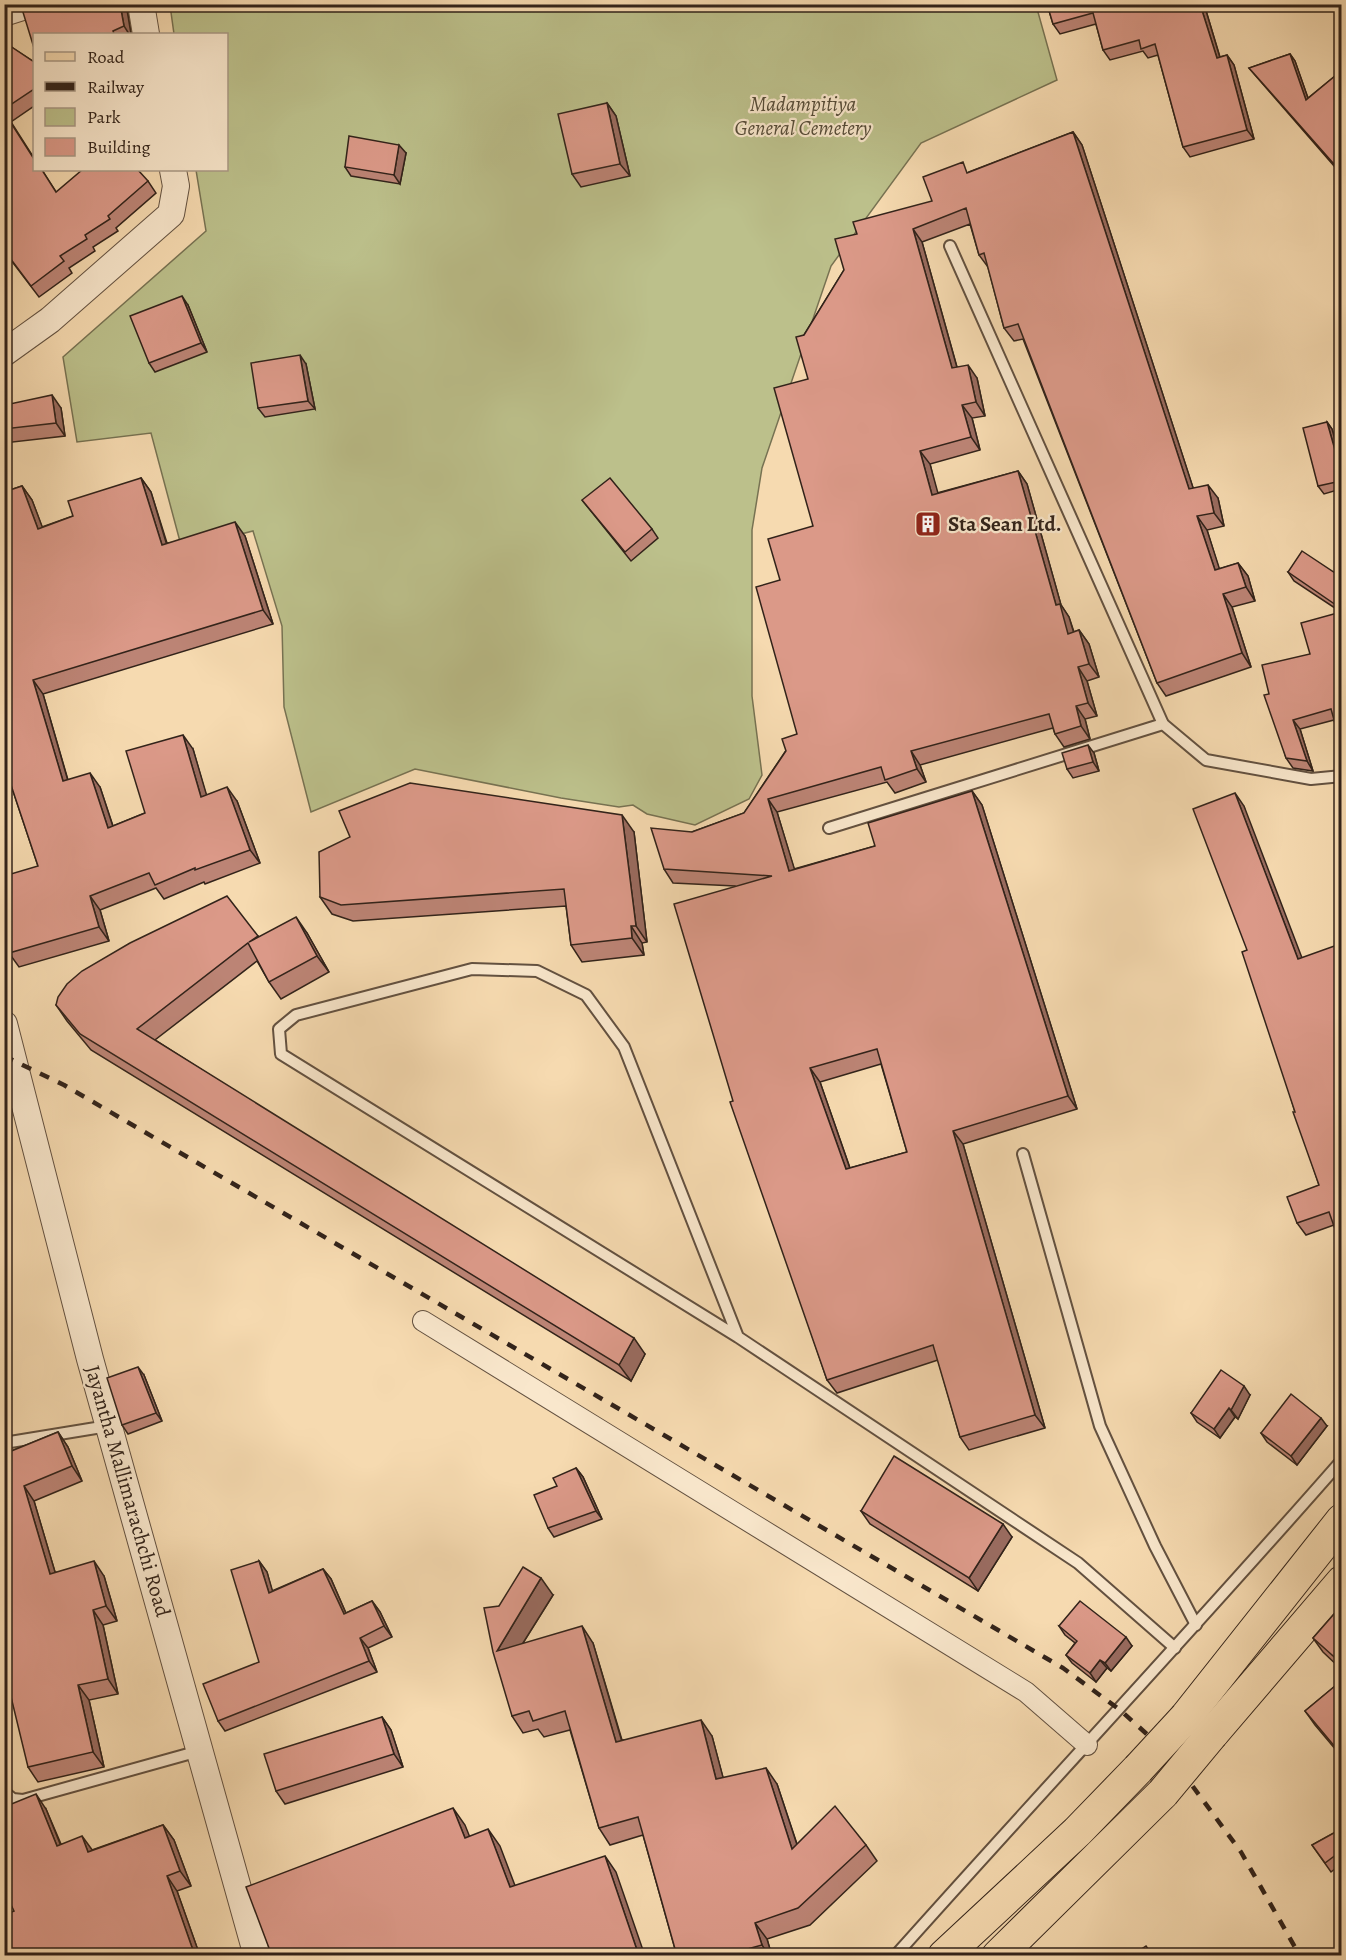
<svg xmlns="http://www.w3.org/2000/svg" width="1346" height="1960" font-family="Alegreya,serif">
<rect width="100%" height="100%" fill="#f6dab0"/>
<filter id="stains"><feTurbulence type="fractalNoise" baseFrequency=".00333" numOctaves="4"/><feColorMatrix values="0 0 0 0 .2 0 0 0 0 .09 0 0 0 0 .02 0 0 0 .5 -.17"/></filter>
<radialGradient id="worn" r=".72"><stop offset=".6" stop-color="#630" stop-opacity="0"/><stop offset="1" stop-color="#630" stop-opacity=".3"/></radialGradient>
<polygon fill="#bcc08b" stroke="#777252" stroke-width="1.5" points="170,5 1036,5 1057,80 921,143 831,266 762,468 752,530 752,696 762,775 749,799 695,825 647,814 633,805 619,807 561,798 415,769 311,812 284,707 282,626 253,531 182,549 151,433 77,442 63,357 206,231 196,170 226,170 226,34 174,34"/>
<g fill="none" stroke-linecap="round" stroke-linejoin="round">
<defs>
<g id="service">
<polyline points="950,246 1163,724 1206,760 1311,779 1342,776"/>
<polyline points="829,828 1163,724"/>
<polyline points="1023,1154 1100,1426 1155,1546 1196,1625"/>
<polyline points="738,1337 624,1047 586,995 537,971 472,969 296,1015 279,1029 281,1054 738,1337 1078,1563 1175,1648"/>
<polyline points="4,1443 108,1426"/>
<polyline points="4,1792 13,1799 23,1800 199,1751"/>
<path d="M895 1956C1043 1790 1195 1628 1342 1460"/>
</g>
<g id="minor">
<polyline points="4,16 42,4"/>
<polyline points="423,1321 1026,1692 1087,1745"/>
</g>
<g id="tertiary">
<polyline points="141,4 146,34"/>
<polyline points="4,353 50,320 171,214 176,186 173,170"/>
<polyline points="4,1024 90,1359 257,1956"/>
</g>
<g id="primary">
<polyline points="1186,1717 1342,1520"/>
<polyline points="1212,1734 1342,1582"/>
<polyline points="944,1956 1077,1832 1138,1769"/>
<polyline points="998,1956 1163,1793"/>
</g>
</defs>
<use href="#service" stroke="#635140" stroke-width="14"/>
<use href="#minor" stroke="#635140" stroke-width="22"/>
<use href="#tertiary" stroke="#635140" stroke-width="28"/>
<use href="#primary" stroke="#32231a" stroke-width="34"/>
<use href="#service" stroke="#f9e7cc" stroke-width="10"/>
<use href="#minor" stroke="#f9e7cc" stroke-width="20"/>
<use href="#tertiary" stroke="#f9e7cc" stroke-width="26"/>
<use href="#primary" stroke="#f6dab0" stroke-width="32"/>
<polyline stroke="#32231a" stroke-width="4.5" stroke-dasharray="10 10" stroke-linecap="butt" points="4,1056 64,1085 1063,1668 1120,1710 1169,1754 1241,1852 1300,1956"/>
<defs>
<g id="primary-bridge">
<polyline points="1138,1769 1186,1717"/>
<polyline points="1163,1793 1212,1734"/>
</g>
</defs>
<use href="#primary-bridge" stroke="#32231a" stroke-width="34" stroke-linecap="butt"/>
<use href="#primary-bridge" stroke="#f6dab0" stroke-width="32"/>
</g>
<g fill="#bc8475" stroke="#32231a" stroke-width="1.5" fill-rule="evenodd">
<polygon points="35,4 125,4 127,10 131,34 34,34"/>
<polygon points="1047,4 1204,4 1220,57 1227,55 1234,65 1254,139 1190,157 1183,147 1158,55 1148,58 1143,51 1110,60 1103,50 1096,24 1060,34 1053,24"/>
<polygon points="4,42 34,62 34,106 11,122 34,158 34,170 42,170 56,192 148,181 156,193 116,228 118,231 93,247 95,251 69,268 72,273 39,297 4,251"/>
<polygon points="1290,54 1295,61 1308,98 1341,71 1341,174 1255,75 1249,68"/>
<polygon points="607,103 616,116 630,176 581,187 572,174"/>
<path d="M1073 132 1082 145 1193 488 1218 498 1224 526 1207 530 1219 569 1238 563 1248 576 1255 601 1232 607 1251 667 1166 696 1157 683 1023 339 1014 341 1004 328 988 267 979 255 970 224 922 242 957 367 977 378 985 416 972 418 980 450 930 464 937 493 1018 471 1027 484 1061 605 1069 617 1074 632 1079 630 1089 644 1099 677 1087 681 1097 716 1085 719 1090 739 1064 747 1055 734 1053 728 920 765 926 782 895 793 887 782 777 812 794 869 875 846 972 791 982 805 1077 1109 963 1144 1045 1428 969 1450 960 1437 938 1360 837 1393 827 1380 733 1101 735 886 673 883 664 869 692 832 744 813 797 734 780 580 813 526 808 379 804 335 844 270 969 172ZM881 1064 907 1152 850 1168 820 1082Z"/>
<polygon points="406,153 400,184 351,176 345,167"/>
<polygon points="188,305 207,352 155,372 149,363"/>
<polygon points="306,364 315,409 265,417 258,408"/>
<polygon points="4,401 10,404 61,408 65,436 4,443"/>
<polygon points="1327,422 1332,429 1337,447 1341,443 1341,489 1324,494 1318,486"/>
<polygon points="141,478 151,492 167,543 245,536 273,624 43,694 68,780 100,787 113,826 145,813 193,749 206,795 237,801 260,863 205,884 204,882 164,899 156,888 100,910 109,941 19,967 9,953 38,866 9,779 4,780 4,492 22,486 32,500 42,527 73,516"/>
<polygon points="582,500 652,529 658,538 631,561"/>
<polygon points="1288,572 1341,577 1341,743 1340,741 1334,720 1300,729 1313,771 1293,768 1286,758 1269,694 1310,654 1341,612 1294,581"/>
<polygon points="1094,753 1099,771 1073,778 1067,769"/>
<polygon points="1244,806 1334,1225 1306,1235 1297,1223 1319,1185 1295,1112 1247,950"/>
<polygon points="634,832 647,942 642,943 644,955 582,962 571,945 566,906 353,921 332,914 320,897"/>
<polygon points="307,933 329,972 281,999 269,982 257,961 155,1040 645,1354 631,1381 91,1050 67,1021 56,1005 258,936 258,937"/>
<polygon points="144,1375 162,1421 128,1434 122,1425"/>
<polygon points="1250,1395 1238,1419 1235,1417 1220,1438 1197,1422 1191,1413"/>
<polygon points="1327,1426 1297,1465 1267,1442 1261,1433"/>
<polygon points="58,1432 68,1447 82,1481 34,1501 55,1572 104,1576 117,1621 103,1625 118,1694 89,1700 104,1767 38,1782 28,1767 4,1454"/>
<polygon points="576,1468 583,1477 602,1519 554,1537 548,1528 557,1486"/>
<polygon points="861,1511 1012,1537 978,1591 870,1524"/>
<polygon points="259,1561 267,1572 272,1591 323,1569 331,1579 346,1613 372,1601 380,1612 392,1637 368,1648 377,1672 225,1731 218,1721 259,1662"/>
<polygon points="553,1595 523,1643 593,1643 622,1740 712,1736 723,1778 777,1784 797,1844 866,1845 877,1861 810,1925 767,1939 772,1956 677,1956 643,1835 610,1845 599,1828 570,1730 544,1737 538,1729 523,1733 512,1716 499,1606"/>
<polygon points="1341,1606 1341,1669 1323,1652 1313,1638"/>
<polygon points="1059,1626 1132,1646 1111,1671 1107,1668 1096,1682 1072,1663 1066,1655 1075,1643 1065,1635"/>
<polygon points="1341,1681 1341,1756 1315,1725 1305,1711"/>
<polygon points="382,1717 391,1730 403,1767 285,1804 276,1791"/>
<polygon points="46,1809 61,1844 92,1850 163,1825 174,1840 191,1886 177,1891 200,1956 4,1956 14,1911"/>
<polygon points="1341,1829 1341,1864 1331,1872 1312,1845"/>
</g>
<g fill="#996b5f" stroke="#32231a" stroke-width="1.5">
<polygon points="120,4 125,4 127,10 131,34 129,34 124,26"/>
<polygon points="1200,4 1204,4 1223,68 1217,58"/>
<polygon points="1290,54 1295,61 1311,107 1306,100"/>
<polygon points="1227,55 1234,65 1254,139 1247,130"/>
<polygon points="607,103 616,116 630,176 620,164"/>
<polygon points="1073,132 1082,145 1198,503 1189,489"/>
<polygon points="399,145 406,153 400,184 394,175"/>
<polygon points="913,229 922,242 961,382 952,368"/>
<polygon points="182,296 188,305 207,352 201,343"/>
<polygon points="300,355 306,364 315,409 308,401"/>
<polygon points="968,365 977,378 985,416 976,402"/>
<polygon points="52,395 61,408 65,436 56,423"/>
<polygon points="962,405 972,418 980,450 971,437"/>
<polygon points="1327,422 1332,429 1340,457 1335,450"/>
<polygon points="920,451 930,464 942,508 932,495"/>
<polygon points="1018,471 1027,484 1061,605 1069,617 1078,647 1068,634 1056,605"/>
<polygon points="141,478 151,492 171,559 162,545"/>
<polygon points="1208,485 1218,498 1224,526 1214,513"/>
<polygon points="22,486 32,500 48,542 38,529"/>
<polygon points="1197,516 1207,530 1224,583 1215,570"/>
<polygon points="235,522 245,536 273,624 263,610"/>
<polygon points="1238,563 1248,576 1255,601 1246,587"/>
<polygon points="1223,594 1232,607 1251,667 1242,653"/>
<polygon points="1341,597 1341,612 1336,605"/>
<polygon points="1079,630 1089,644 1099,677 1089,664"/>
<polygon points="1078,667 1087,681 1097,716 1088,703"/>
<polygon points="33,680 43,694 72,795 63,781"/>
<polygon points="1076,706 1085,719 1090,739 1081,726"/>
<polygon points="1293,720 1300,729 1313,771 1307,761"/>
<polygon points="183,735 193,749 211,810 201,797"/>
<polygon points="1088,745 1094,753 1099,771 1093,762"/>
<polygon points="911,751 920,765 926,782 917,769"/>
<polygon points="90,773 100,787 118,842 108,828"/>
<polygon points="227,787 237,801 260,863 250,850"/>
<polygon points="972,791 982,805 1077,1109 1068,1096"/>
<polygon points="1235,793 1244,806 1307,971 1298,959"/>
<polygon points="768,799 777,812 799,884 789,871"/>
<polygon points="622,815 634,832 647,942 636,926"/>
<polygon points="90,896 100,910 109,941 99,927"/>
<polygon points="296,917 307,933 329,972 317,956"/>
<polygon points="631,926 642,943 644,955 632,938"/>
<polygon points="810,1068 820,1082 855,1183 846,1169"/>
<polygon points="953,1131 963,1144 1045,1428 1035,1415"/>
<polygon points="634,1338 645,1354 631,1381 619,1365"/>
<polygon points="138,1367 144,1375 162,1421 156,1413"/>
<polygon points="1244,1386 1250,1395 1238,1419 1231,1410"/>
<polygon points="1229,1408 1235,1417 1220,1438 1214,1429"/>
<polygon points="1321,1418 1327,1426 1297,1465 1291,1456"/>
<polygon points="58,1432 68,1447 82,1481 72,1466"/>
<polygon points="576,1468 583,1477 602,1519 596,1511"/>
<polygon points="24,1486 34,1501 60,1589 50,1574"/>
<polygon points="1003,1524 1012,1537 978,1591 969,1578"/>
<polygon points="94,1561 104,1576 117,1621 106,1606"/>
<polygon points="259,1561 267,1572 276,1603 269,1593"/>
<polygon points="323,1569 331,1579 351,1625 344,1614"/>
<polygon points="541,1578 553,1595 508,1667 497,1651"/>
<polygon points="372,1601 380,1612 392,1637 384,1626"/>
<polygon points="93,1610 103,1625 118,1694 108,1679"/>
<polygon points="582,1626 593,1643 627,1759 616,1742"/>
<polygon points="1126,1637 1132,1646 1111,1671 1105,1663"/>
<polygon points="360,1638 368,1648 377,1672 369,1661"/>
<polygon points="1100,1660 1107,1668 1096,1682 1090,1673"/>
<polygon points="78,1685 89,1700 104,1767 93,1752"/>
<polygon points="382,1717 391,1730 403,1767 394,1754"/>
<polygon points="701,1720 712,1736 728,1796 716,1779"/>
<polygon points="766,1768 777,1784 804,1866 792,1849"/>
<polygon points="36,1794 46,1809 67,1861 57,1846"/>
<polygon points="453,1808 465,1825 477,1855 465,1838"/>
<polygon points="163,1825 174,1840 191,1886 180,1871"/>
<polygon points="488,1829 500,1846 522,1904 510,1887"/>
<polygon points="82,1836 93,1851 88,1852"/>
<polygon points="605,1856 616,1872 645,1956 639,1956"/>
<polygon points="167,1876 177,1891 200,1956 195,1956"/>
<polygon points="755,1923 767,1939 772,1956 769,1956 762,1945"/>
</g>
<g fill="#db9988" stroke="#32231a" stroke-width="1.5" fill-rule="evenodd">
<polygon points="35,4 120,4 124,26 113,31 114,34 34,34 34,48 22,9"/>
<polygon points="1047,4 1200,4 1217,58 1227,55 1247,130 1183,147 1155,44 1141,49 1139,40 1103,50 1093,13 1053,24"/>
<polygon points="4,42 34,62 34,89 4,109"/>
<polygon points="1290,54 1306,100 1341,71 1341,172 1249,68"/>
<polygon points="607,103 620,164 572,174 558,114"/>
<polygon points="4,112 34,159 34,170 42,170 56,192 82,170 138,170 148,181 108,216 110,219 85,235 87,239 60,256 64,261 31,286 4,250"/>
<path d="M1073 132 1189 489 1208 485 1214 513 1197 516 1215 570 1238 563 1246 587 1223 594 1242 653 1157 683 1018 324 1004 328 984 253 979 255 966 208 913 229 952 368 968 365 976 402 962 405 971 437 920 451 932 495 1018 471 1056 605 1060 604 1068 634 1079 630 1089 664 1078 667 1088 703 1076 706 1081 726 1055 734 1049 714 911 751 917 769 885 780 881 767 768 799 789 871 875 846 868 823 972 791 1068 1096 953 1131 1035 1415 960 1437 933 1345 827 1380 730 1102 733 1101 674 904 772 876 664 869 651 828 692 832 744 813 786 751 782 739 797 734 756 587 780 580 768 539 813 526 774 388 808 379 796 337 804 335 844 270 835 239 857 234 853 222 932 201 923 177 963 162 967 173ZM877 1049 907 1152 846 1169 810 1068Z"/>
<polygon points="349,136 399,145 394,175 345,167"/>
<polygon points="182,296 201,343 149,363 130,316"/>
<polygon points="300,355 308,401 258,408 251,363"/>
<polygon points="52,395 56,423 4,429 4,401 10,404"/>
<polygon points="1327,422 1335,450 1341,443 1341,481 1318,486 1303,428"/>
<polygon points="141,478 162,545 235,522 263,610 33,680 63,781 90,773 108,828 145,813 126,751 183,735 201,797 227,787 250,850 195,870 195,868 155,885 149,873 90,896 99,927 9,953 4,938 4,876 38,866 4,764 4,492 22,486 38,529 73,516 68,501"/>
<polygon points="610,478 652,529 625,552 582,500"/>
<polygon points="1302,551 1341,577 1341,597 1336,605 1288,572"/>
<polygon points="1341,612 1341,740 1340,741 1331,709 1293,720 1307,761 1286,758 1264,695 1269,694 1262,665 1310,654 1301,623"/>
<polygon points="1088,745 1093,762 1067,769 1062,753"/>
<polygon points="410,783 622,815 636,926 631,926 632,938 571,945 564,889 341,905 320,897 319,852 350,837 339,811"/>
<polygon points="1235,793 1298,959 1340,944 1341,948 1341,1246 1329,1212 1297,1223 1287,1197 1319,1185 1293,1112 1295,1112 1242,952 1247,950 1193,809"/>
<polygon points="227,896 258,936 249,942 296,917 317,956 269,982 248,943 137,1029 634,1338 619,1365 80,1034 56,1005 58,997 67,984 82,971 130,943"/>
<polygon points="138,1367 156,1413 122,1425 107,1378"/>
<polygon points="1221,1370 1244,1386 1231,1410 1229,1408 1214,1429 1191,1413"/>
<polygon points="1291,1394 1321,1418 1291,1456 1261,1433"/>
<polygon points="58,1432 72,1466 24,1486 50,1574 94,1561 106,1606 93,1610 108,1679 78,1685 93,1752 28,1767 4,1668 4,1454"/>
<polygon points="894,1456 1003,1524 969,1578 861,1511"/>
<polygon points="576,1468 596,1511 548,1528 534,1495 557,1486 553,1478"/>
<polygon points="259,1561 269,1593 323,1569 344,1614 372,1601 384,1626 360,1638 369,1661 218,1721 203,1684 259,1662 231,1570"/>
<polygon points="523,1567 541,1578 497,1651 582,1626 616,1742 701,1720 716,1779 766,1768 792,1849 835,1806 866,1845 798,1908 755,1923 762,1945 722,1956 677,1956 638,1817 599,1828 565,1711 533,1721 529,1711 512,1716 493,1652 484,1608 499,1606"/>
<polygon points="1080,1601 1126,1637 1105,1663 1100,1660 1090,1673 1066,1655 1077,1641 1059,1626"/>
<polygon points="1341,1606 1341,1663 1313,1638"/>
<polygon points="1341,1681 1341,1754 1305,1711"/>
<polygon points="382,1717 394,1754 276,1791 264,1754"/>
<polygon points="36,1794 57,1846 82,1836 88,1852 163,1825 180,1871 167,1876 195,1956 4,1956 4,1915 14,1911 4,1890 4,1807"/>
<polygon points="453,1808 465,1838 488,1829 510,1887 605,1856 639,1956 525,1956 524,1953 517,1956 272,1956 246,1887"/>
<polygon points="1341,1829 1341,1851 1325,1863 1312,1845"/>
<polygon points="1341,1894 1341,1906 1336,1897"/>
<polygon points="1146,1946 1153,1956 1131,1956"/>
</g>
<defs>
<symbol id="building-square" viewBox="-11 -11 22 22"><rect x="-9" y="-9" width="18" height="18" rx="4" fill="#8f2418" stroke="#f9e7cc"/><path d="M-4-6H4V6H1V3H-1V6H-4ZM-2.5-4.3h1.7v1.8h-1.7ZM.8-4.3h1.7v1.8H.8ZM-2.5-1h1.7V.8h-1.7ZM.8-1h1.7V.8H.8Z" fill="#fff"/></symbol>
</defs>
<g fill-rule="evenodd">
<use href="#building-square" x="913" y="509" width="30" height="30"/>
</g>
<g text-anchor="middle" stroke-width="4.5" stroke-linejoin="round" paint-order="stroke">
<g font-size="21" font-style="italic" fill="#544a36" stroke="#f9e7cc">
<text x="803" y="111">Madampitiya<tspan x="803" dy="24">General Cemetery</tspan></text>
</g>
<g font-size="21" font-weight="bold" fill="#32231a" stroke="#f9e7cc" text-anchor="start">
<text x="948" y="531">Sta Sean Ltd.</text>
</g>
<g font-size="21" fill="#32231a" stroke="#f9e7cc">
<text transform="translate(128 1491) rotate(74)" y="7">Jayantha Mallimarachchi Road</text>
</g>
</g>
<rect width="1346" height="1960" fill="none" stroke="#f6dab0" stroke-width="24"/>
<rect x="6" y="6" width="1334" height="1948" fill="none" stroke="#32231a" stroke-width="3"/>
<rect x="12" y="12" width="1322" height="1936" fill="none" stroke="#32231a" stroke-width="1.5"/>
<rect x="33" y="33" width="195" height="138" fill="#f9e7cc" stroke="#a99985" stroke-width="1.5"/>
<rect x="45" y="52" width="30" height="9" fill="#f6dab0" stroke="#a99985" stroke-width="1.5"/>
<text x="87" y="63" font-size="18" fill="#32231a">Road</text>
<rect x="45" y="82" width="30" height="9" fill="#32231a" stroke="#a99985" stroke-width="1.5"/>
<text x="87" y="93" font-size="18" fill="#32231a">Railway</text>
<rect x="45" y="108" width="30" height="18" fill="#bcc08b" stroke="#a99985" stroke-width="1.5"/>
<text x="87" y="123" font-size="18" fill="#32231a">Park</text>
<rect x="45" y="138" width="30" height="18" fill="#db9988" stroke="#a99985" stroke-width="1.5"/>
<text x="87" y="153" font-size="18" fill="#32231a">Building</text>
<rect width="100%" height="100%" filter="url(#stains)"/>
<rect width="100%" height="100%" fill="url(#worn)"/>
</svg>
